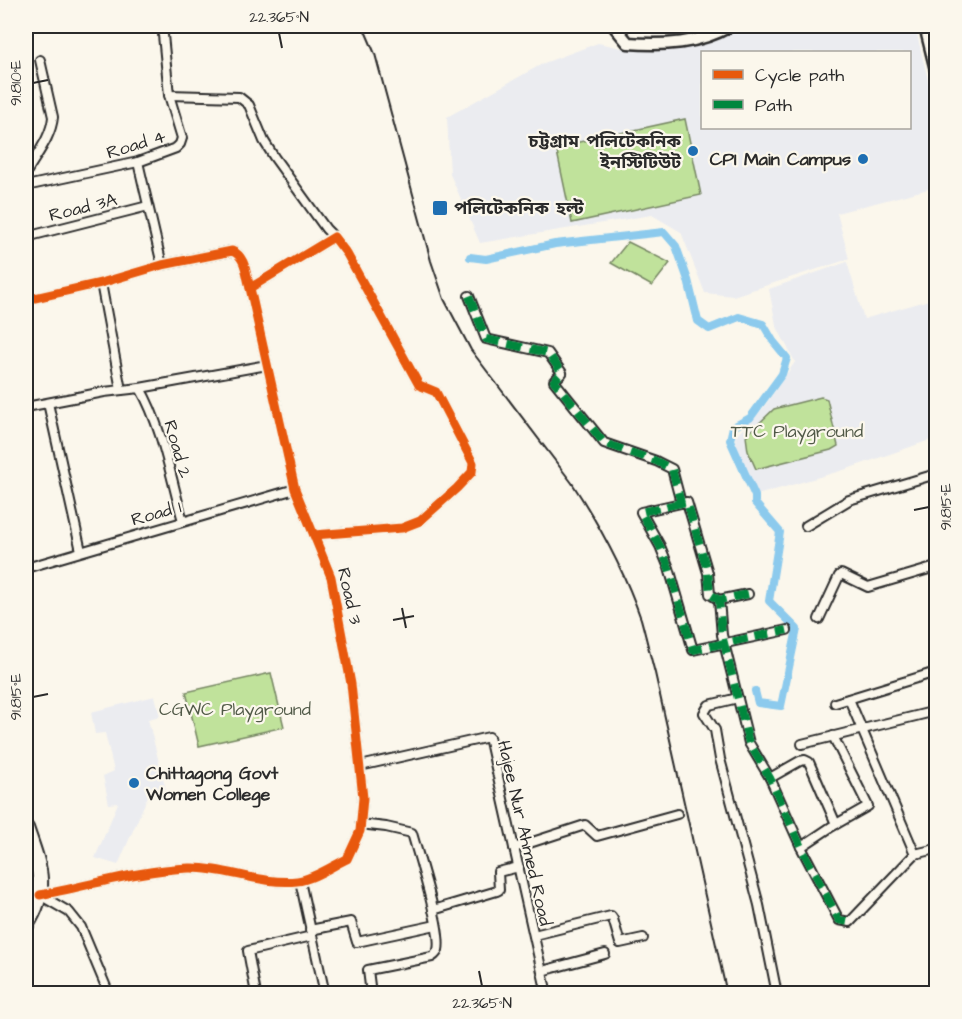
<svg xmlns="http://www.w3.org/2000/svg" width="962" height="1019" font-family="'Architects Daughter','Noto Sans Bengali',sans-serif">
<rect width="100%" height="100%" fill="#fbf7ec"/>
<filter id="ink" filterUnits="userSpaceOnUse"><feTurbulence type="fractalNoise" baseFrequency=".0167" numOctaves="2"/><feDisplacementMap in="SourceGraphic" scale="12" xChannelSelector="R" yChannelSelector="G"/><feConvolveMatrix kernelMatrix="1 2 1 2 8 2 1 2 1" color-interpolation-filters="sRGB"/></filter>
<g filter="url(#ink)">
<g fill="#ebecf0" fill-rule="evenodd">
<path d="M735 26H915L936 113V187L837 213 849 259 733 296 705 293 681 232 652 215 480 243 450 174 447 117 544 63 598 43 631 50 703 44ZM702 52H910V128H702Z"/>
<polygon points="847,262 864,319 936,298 936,438 847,469 757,495 738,451 735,437 763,408 795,362 776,325 769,289"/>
<polygon points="155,696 160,716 148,719 166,790 148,796 118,865 95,858 118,803 109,804 103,776 114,771 105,733 95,734 91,712"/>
</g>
<g fill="#c0e29b" stroke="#768663" stroke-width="1.5">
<polygon points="685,119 701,195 572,223 556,147"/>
<polygon points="628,242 670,263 652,286 611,263"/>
<polygon points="821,397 827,399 838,446 831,450 756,469 748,451 746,436 774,409"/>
<polygon points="271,673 284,727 199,746 186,692"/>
</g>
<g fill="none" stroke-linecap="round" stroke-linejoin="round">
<polyline stroke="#8ccaed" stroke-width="8" points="470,257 486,259 555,244 664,232 676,246 688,280 698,321 709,329 739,317 763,324 773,341 787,358 782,374 750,418 733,427 730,440 755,496 755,503 780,532 769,601 797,629 781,706 758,703 755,691"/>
<defs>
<g id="street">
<polyline points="169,95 239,97 249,105 264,141 274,157 326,229 334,237"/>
<polyline points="138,162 162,265"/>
<path d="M26 173C36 155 51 138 53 117L40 60"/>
<polyline points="26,186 138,162 176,148 180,144 182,138 169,95 163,35"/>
<polyline points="26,237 148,206"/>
<polyline points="101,283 121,390"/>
<polyline points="250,288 334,237 347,254 419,385 436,392 473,463 472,472 457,488 420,521 402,528 314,535"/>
<polyline points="469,296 486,339 548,353 562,373 554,381 604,443 656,461 672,469 681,503 687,502 708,573 710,594 719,600"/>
<path d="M26 300 101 283 162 265 232 251C246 256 246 275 250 288L295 489 331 577 351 684 363 798 360 831 347 859C334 865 312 880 297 881 260 885 226 867 189 868 138 870 89 886 40 895"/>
<polyline points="140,388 267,365"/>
<polyline points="48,403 81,551"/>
<path d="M26 407 104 392 140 388C162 426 171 478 183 521"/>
<polyline points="681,503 641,512 660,546 669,568 693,650 787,630"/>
<polyline points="806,526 849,500 936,474"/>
<polyline points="26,568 295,489"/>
<polyline points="748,594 719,600 722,635 749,743 770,778 801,847 839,920 850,922 915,854 936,849"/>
<polyline points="819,619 839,576 841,574 868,587 936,567"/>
<polyline points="738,698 709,705 704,713 715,730 720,759 759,905 777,994"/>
<polyline points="849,699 915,854"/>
<polyline points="835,703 936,672"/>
<polyline points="802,744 936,711"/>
<polyline points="360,766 489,737 547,994"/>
<polyline points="770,778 800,761 805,760 809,762 836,824"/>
<path d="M360 824 386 827 412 833C418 855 443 932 438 950 437 953 435 955 432 957L368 970 371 994"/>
<polyline points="801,847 831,827 868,806 833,736"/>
<polyline points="514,848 585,825 597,836 677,814"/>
<polyline points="300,881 325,994"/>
<polyline points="40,895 69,912 81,927 109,994"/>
<polyline points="433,910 497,891 499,890 498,872 519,867"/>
<polyline points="310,930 351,922 357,942 436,925"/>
<polyline points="534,935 611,916 613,919 620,943 643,938"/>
<polyline points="542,971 605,954"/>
<polyline points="256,994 248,951 312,936"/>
</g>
<g id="secondary">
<path d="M614 26 628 43C664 46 699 44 730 26"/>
<polyline points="925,26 936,70"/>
</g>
<path id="highway" d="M26 828C39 866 50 888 26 925"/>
</defs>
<use href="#street" stroke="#2b2b2b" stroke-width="12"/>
<use href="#secondary" stroke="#2b2b2b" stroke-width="15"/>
<use href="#highway" stroke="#2b2b2b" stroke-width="18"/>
<use href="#street" stroke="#fbf7ec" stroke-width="8"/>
<use href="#secondary" stroke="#fbf7ec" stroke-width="10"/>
<use href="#highway" stroke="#fbf7ec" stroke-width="14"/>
<path stroke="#2b2b2b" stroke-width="2" d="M363 26 375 54 431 261 444 299 471 350 572 483C600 526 624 570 641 619 646 637 650 655 655 673L727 994"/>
<g stroke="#00873e" stroke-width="8" stroke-dasharray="15 8" stroke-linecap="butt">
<polyline points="469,296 486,339 548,353 562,373 554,381 604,443 656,461 672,469 681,503 687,502 708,573 710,594 719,600"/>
<polyline points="681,503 641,512 660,546 669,568 693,650 787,630"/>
<polyline points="748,594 719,600 722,635 749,743 770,778 801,847 839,920 850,922"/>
</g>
<defs>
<g id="cycleway">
<polyline points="250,288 334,237 347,254 419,385 436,392 473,463 472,472 457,488 420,521 402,528 314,535"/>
<path d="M26 300 101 283 162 265 232 251C246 256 246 275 250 288L295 489 331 577 351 684 363 798 360 831 347 859C334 865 312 880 297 881 260 885 226 867 189 868 138 870 89 886 40 895"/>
</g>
</defs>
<use href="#cycleway" stroke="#fbf7ec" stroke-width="13"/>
<use href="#cycleway" stroke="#e8590c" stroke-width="9"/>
</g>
</g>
<path fill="none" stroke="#2b2b2b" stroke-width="2" d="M279 33 282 48M33 83 48 80M914 510 929 507M402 608 406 628M393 620 414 616M33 697 48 694M479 971 482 986"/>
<g fill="#1f6fb2" stroke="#fbf7ec" stroke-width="2">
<circle cx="693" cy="151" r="6"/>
<circle cx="863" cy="159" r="6"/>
<rect x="432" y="200" width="16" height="16" rx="3"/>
<circle cx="134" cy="783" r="6"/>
</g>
<g text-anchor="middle" stroke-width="4.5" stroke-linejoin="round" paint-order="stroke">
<g font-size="18" font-weight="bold" fill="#2b2b2b" stroke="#fbf7ec" text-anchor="end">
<text x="681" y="147">চট্টগ্রাম পলিটেকনিক<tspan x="681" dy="21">ইনস্টিটিউট</tspan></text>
<text x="851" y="165">CPI Main Campus</text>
<text x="454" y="214" text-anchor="start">পলিটেকনিক হল্ট</text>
<text x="146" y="779" text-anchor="start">Chittagong Govt<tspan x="146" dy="21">Women College</tspan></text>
</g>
<g font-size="18" fill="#2b2b2b" stroke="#fbf7ec">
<text transform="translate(136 144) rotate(-17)" y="6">Road 4</text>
<text transform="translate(83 207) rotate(-14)" y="6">Road 3A</text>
<text transform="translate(178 449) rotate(74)" y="6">Road 2</text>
<text transform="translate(156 513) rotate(-16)" y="6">Road 1</text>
<text transform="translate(350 596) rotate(77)" y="6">Road 3</text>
<text transform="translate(525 833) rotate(77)" y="6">Hajee Nur Ahmed Road</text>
</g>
<g font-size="18" fill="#505947" stroke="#fbf7ec">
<text x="797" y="437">TTC Playground</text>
<text x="235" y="715">CGWC Playground</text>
</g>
</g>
<rect width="962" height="1019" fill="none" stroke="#fbf7ec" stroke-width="66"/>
<rect x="701" y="51" width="210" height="78" fill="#fbf7ec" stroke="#a8a59f" stroke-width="1.5"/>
<rect x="713" y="70" width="30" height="9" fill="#e8590c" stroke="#a8a59f" stroke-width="1.5"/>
<text x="755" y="81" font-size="18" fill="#2b2b2b">Cycle path</text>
<rect x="713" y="100" width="30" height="9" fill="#00873e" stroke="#a8a59f" stroke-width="1.5"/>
<text x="755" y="111" font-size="18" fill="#2b2b2b">Path</text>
<rect x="33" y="33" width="896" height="953" fill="none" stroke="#2b2b2b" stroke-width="2"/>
<g font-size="15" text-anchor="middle" fill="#2b2b2b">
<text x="279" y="22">22.365°N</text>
<text transform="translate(16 83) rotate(-90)" y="5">91.810°E</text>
<text transform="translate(946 507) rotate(-90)" y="5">91.815°E</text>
<text transform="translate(16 697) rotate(-90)" y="5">91.815°E</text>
<text x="482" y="1008">22.365°N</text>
</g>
</svg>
